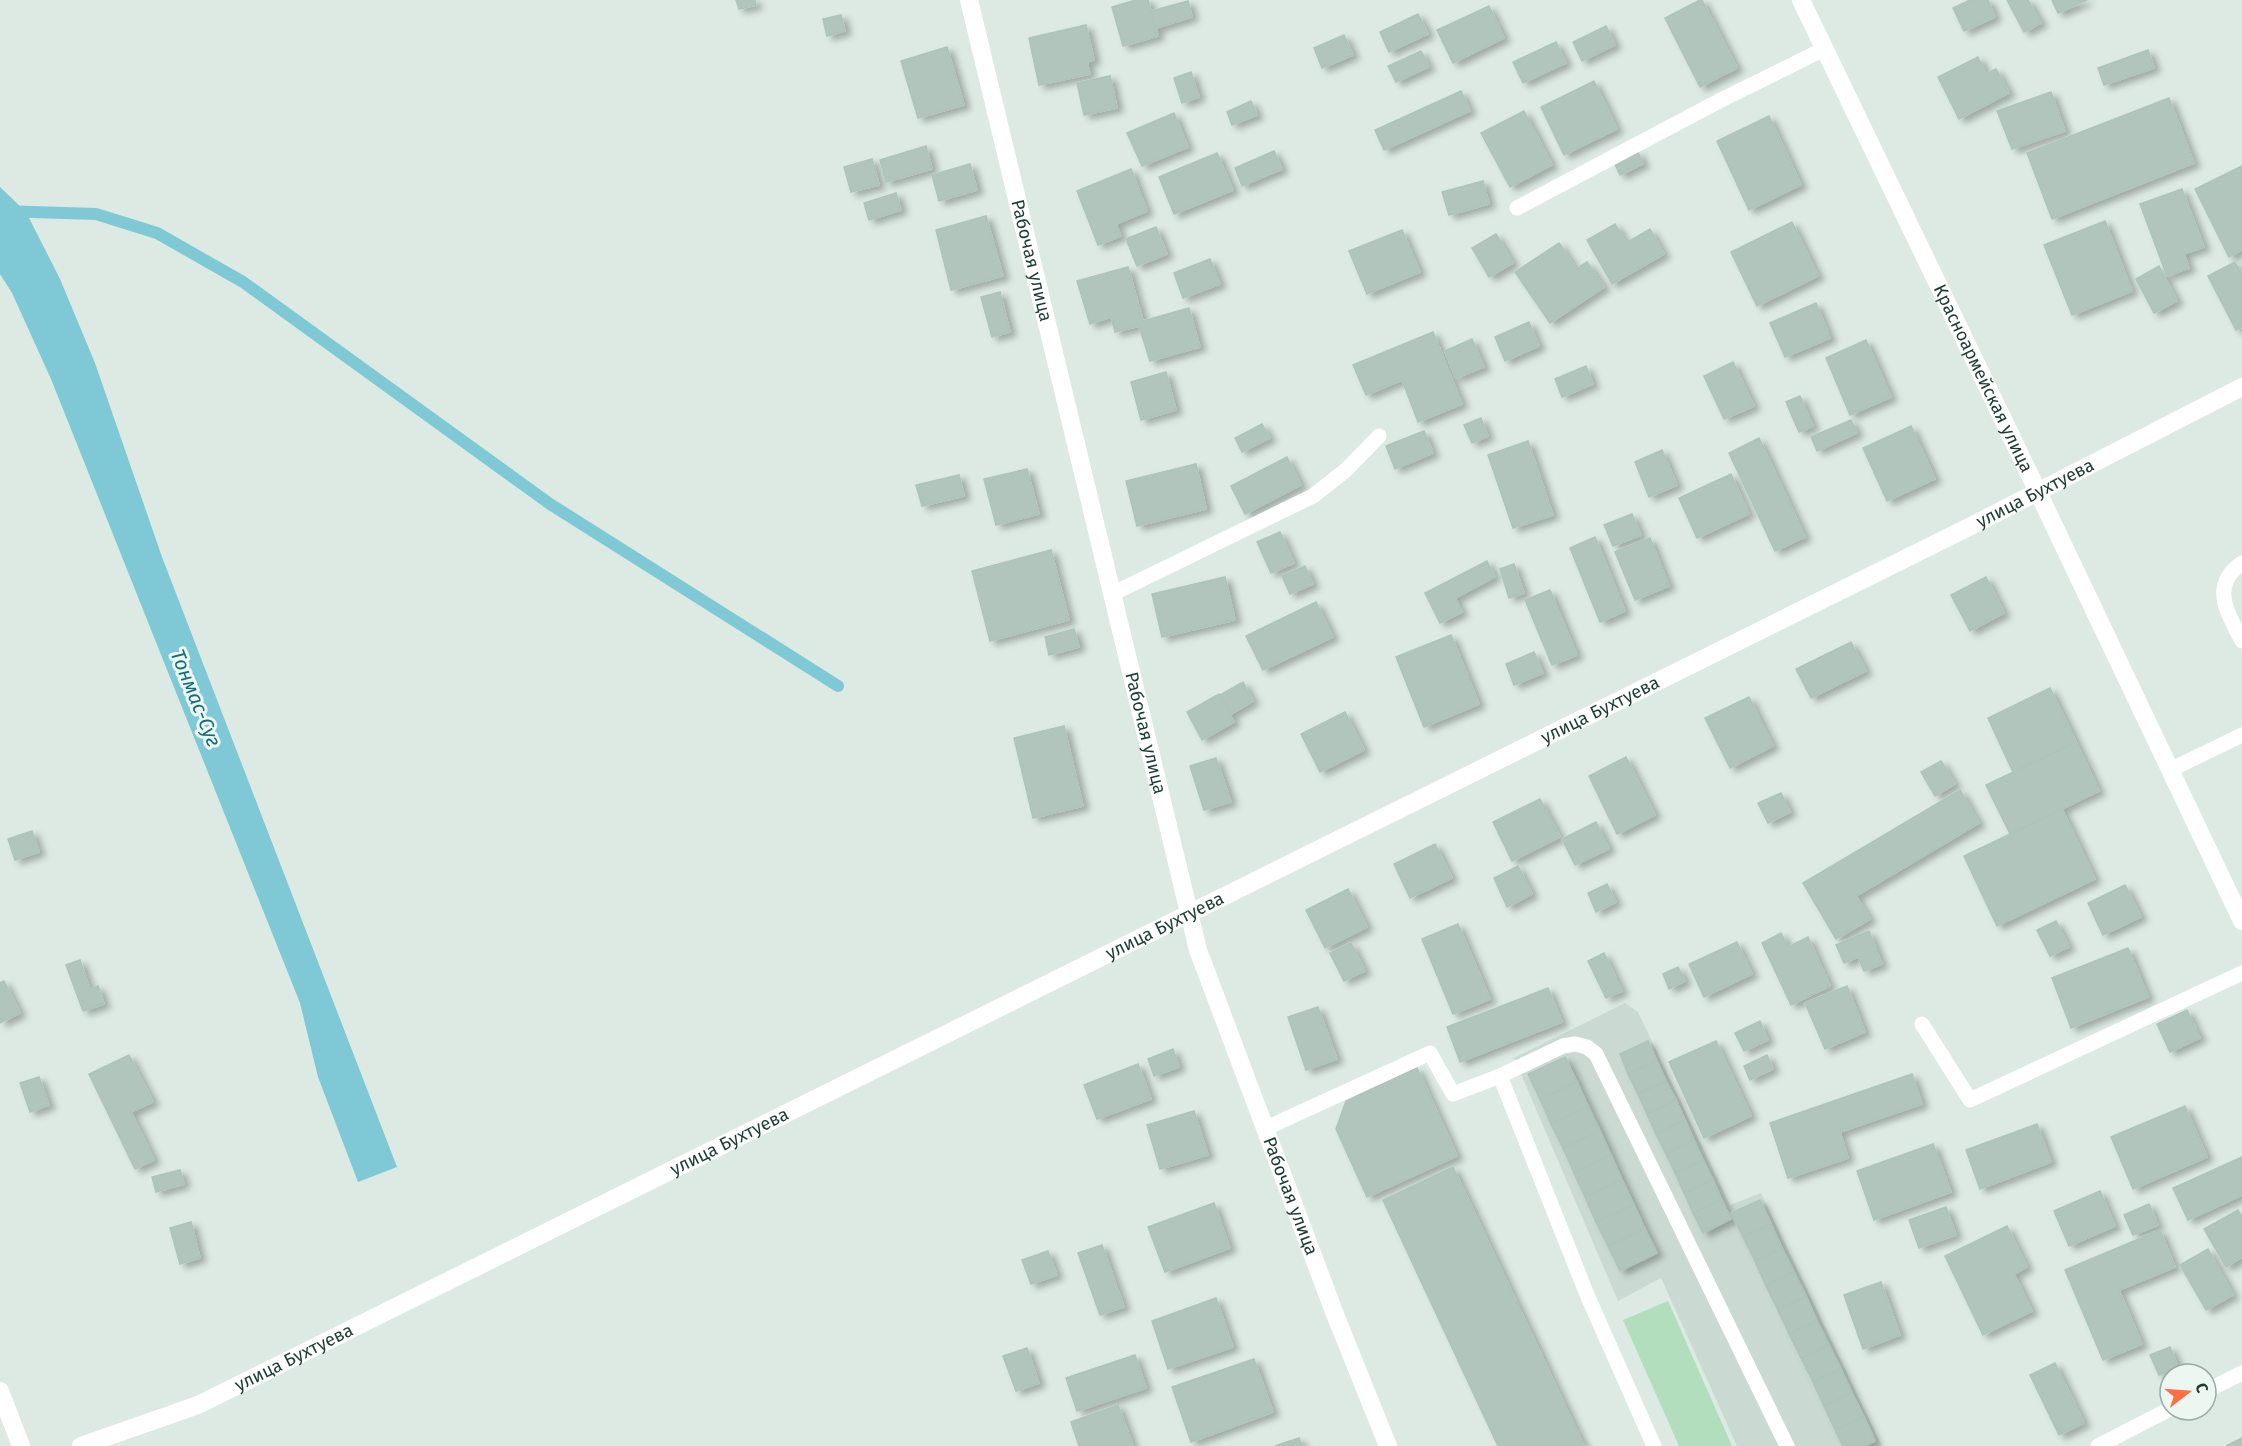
<svg xmlns="http://www.w3.org/2000/svg" width="2242" height="1446" font-family="'Fira Sans',sans-serif">
<defs>
<filter id="shadow"><feDropShadow dx="6" dy="4" stdDeviation="3" flood-color="#0004"/></filter>
</defs>
<rect width="100%" height="100%" fill="#dceae3"/>
<polygon fill="#cadad2" points="1625,1003 1638,1012 1730,1205 1761,1193 1882,1446 1737,1446 1661,1278 1618,1301 1514,1058"/>
<polygon fill="#b2debd" points="1668,1301 1732,1446 1679,1446 1623,1320"/>
<polygon fill="#7ec9d5" points="0,187 26,212 60,279 95,363 162,557 397,1167 358,1182 318,1077 300,1003 51,379 12,293 0,274"/>
<g fill="none" stroke-linecap="round" stroke-linejoin="round">
<polyline stroke="#7ec9d5" stroke-width="12" points="0,211 96,214 157,233 243,282 550,504 838,686"/>
</g>
<g fill="#b1c5bc" stroke="#aec4ba" stroke-width="1.5" filter="url(#shadow)">
<polygon points="736,0 755,0 756,5 739,9"/>
<polygon points="1136,0 1148,0 1158,36 1123,46 1112,7"/>
<polygon points="1700,0 1702,0 1737,68 1700,87 1665,18"/>
<polygon points="1970,0 1988,0 1995,17 1964,31 1953,8"/>
<polygon points="2007,0 2028,0 2041,23 2024,32"/>
<polygon points="2052,0 2087,0 2058,13"/>
<polygon points="1188,1 1192,17 1156,28 1151,11"/>
<polygon points="1489,6 1504,38 1453,63 1437,30"/>
<polygon points="1418,14 1428,34 1389,52 1380,32"/>
<polygon points="841,15 845,31 827,36 823,19"/>
<polygon points="1086,25 1094,60 1087,62 1090,74 1039,85 1029,38"/>
<polygon points="1606,26 1615,45 1582,61 1573,42"/>
<polygon points="1344,35 1353,55 1322,68 1314,48"/>
<polygon points="1556,42 1566,63 1523,83 1513,62"/>
<polygon points="947,47 964,105 918,118 901,61"/>
<polygon points="2148,50 2154,68 2104,85 2098,68"/>
<polygon points="1421,51 1429,67 1396,82 1388,66"/>
<polygon points="1978,57 1986,74 1996,69 2009,93 1959,119 1938,77"/>
<polygon points="1191,72 1199,97 1182,103 1174,78"/>
<polygon points="1110,76 1117,108 1084,115 1077,83"/>
<polygon points="1594,81 1617,129 1564,155 1541,107"/>
<polygon points="1461,91 1470,111 1384,150 1375,130"/>
<polygon points="2051,92 2065,131 2012,149 1997,111"/>
<polygon points="2169,98 2194,163 2052,219 2027,153"/>
<polygon points="1251,101 1257,115 1232,125 1227,112"/>
<polygon points="1524,111 1552,165 1510,187 1481,133"/>
<polygon points="1174,113 1188,147 1142,166 1127,133"/>
<polygon points="1769,116 1801,185 1749,210 1717,141"/>
<polygon points="926,146 932,169 886,182 880,160"/>
<polygon points="1274,151 1282,169 1242,186 1235,168"/>
<polygon points="1638,152 1643,164 1620,175 1614,162"/>
<polygon points="1217,153 1233,190 1174,214 1159,177"/>
<polygon points="872,159 879,185 851,192 844,167"/>
<polygon points="970,164 977,190 939,201 932,175"/>
<polygon points="2242,166 2242,250 2229,257 2195,189"/>
<polygon points="1131,169 1147,211 1116,224 1121,236 1098,245 1077,191"/>
<polygon points="1483,181 1489,204 1449,215 1442,192"/>
<polygon points="2182,189 2204,247 2184,254 2189,268 2167,276 2140,204"/>
<polygon points="896,193 901,210 869,220 864,203"/>
<polygon points="986,216 1003,276 951,290 936,230"/>
<polygon points="2105,221 2132,291 2072,315 2044,245"/>
<polygon points="1792,222 1818,276 1757,306 1731,252"/>
<polygon points="1615,224 1626,243 1650,229 1664,254 1612,284 1587,240"/>
<polygon points="1156,227 1167,254 1137,266 1126,239"/>
<polygon points="1402,230 1420,272 1367,294 1349,251"/>
<polygon points="1496,234 1513,263 1489,277 1472,248"/>
<polygon points="1559,243 1576,269 1587,262 1604,287 1550,323 1515,272"/>
<polygon points="1210,259 1220,284 1183,298 1174,273"/>
<polygon points="2235,262 2242,275 2242,327 2236,330 2208,276"/>
<polygon points="2159,266 2177,301 2154,313 2136,279"/>
<polygon points="1128,267 1143,321 1189,308 1200,347 1150,361 1139,326 1115,332 1111,317 1090,324 1077,281"/>
<polygon points="1000,292 1010,332 992,337 981,297"/>
<polygon points="1816,303 1830,338 1785,357 1770,323"/>
<polygon points="1529,322 1539,346 1505,361 1495,337"/>
<polygon points="1433,332 1462,404 1418,422 1402,380 1366,395 1353,365"/>
<polygon points="1472,339 1484,367 1456,378 1445,351"/>
<polygon points="1866,340 1891,397 1850,415 1826,358"/>
<polygon points="1733,362 1754,406 1724,419 1704,376"/>
<polygon points="1586,366 1593,384 1562,397 1555,379"/>
<polygon points="1166,372 1176,410 1141,420 1131,382"/>
<polygon points="1800,396 1813,426 1799,432 1786,402"/>
<polygon points="1481,418 1488,436 1472,443 1464,425"/>
<polygon points="1851,420 1857,433 1817,451 1811,437"/>
<polygon points="1262,424 1270,438 1242,452 1235,438"/>
<polygon points="1911,426 1935,479 1887,501 1863,448"/>
<polygon points="1424,431 1433,453 1395,469 1386,446"/>
<polygon points="1759,438 1805,537 1775,551 1729,453"/>
<polygon points="1528,441 1553,515 1513,528 1488,455"/>
<polygon points="1662,450 1677,485 1649,497 1635,462"/>
<polygon points="1287,457 1301,485 1245,514 1231,486"/>
<polygon points="1196,464 1206,509 1137,526 1126,481"/>
<polygon points="1027,469 1039,514 996,525 984,479"/>
<polygon points="1731,474 1749,514 1697,538 1679,498"/>
<polygon points="959,475 964,496 922,506 916,485"/>
<polygon points="1632,514 1641,535 1613,546 1604,525"/>
<polygon points="1280,532 1294,563 1271,573 1257,542"/>
<polygon points="1595,537 1625,611 1600,622 1570,548"/>
<polygon points="1650,538 1669,586 1635,600 1615,552"/>
<polygon points="1051,550 1069,620 990,641 972,571"/>
<polygon points="1487,561 1495,577 1455,598 1462,612 1440,623 1425,593"/>
<polygon points="1514,564 1524,593 1509,598 1500,569"/>
<polygon points="1305,566 1313,584 1290,594 1282,576"/>
<polygon points="1225,577 1235,620 1162,637 1152,594"/>
<polygon points="1986,577 2004,613 1970,631 1951,595"/>
<polygon points="1550,590 1577,655 1552,665 1525,600"/>
<polygon points="1316,602 1333,637 1263,670 1246,636"/>
<polygon points="1074,629 1079,647 1049,655 1045,637"/>
<polygon points="1451,635 1479,704 1424,727 1396,657"/>
<polygon points="1851,642 1866,671 1811,698 1796,669"/>
<polygon points="1534,652 1543,673 1514,685 1506,664"/>
<polygon points="1243,682 1253,701 1231,714 1220,695"/>
<polygon points="2050,688 2076,742 2013,772 1988,718"/>
<polygon points="1219,694 1234,722 1202,740 1187,712"/>
<polygon points="1749,697 1773,746 1730,768 1705,718"/>
<polygon points="1345,712 1364,750 1320,772 1301,734"/>
<polygon points="1064,726 1083,806 1033,818 1014,738"/>
<polygon points="2076,742 2099,791 2010,834 1986,785"/>
<polygon points="1626,757 1655,815 1617,834 1589,776"/>
<polygon points="1216,758 1231,802 1204,810 1190,766"/>
<polygon points="1941,761 1955,784 1935,796 1921,772"/>
<polygon points="1960,790 1979,823 1856,896 1870,919 1836,939 1803,883"/>
<polygon points="1781,793 1790,812 1768,823 1758,803"/>
<polygon points="1540,799 1560,837 1512,861 1493,822"/>
<polygon points="2062,809 2095,879 1997,926 1964,856"/>
<polygon points="1596,822 1609,849 1575,865 1562,839"/>
<polygon points="32,831 39,852 15,860 8,839"/>
<polygon points="1435,844 1452,878 1410,898 1394,864"/>
<polygon points="1518,866 1532,894 1507,907 1494,878"/>
<polygon points="1607,884 1616,902 1596,912 1588,893"/>
<polygon points="2125,885 2141,917 2103,935 2088,903"/>
<polygon points="1348,889 1367,927 1325,948 1306,910"/>
<polygon points="2056,921 2069,947 2050,956 2037,930"/>
<polygon points="1458,924 1490,999 1453,1014 1422,939"/>
<polygon points="1869,931 1882,964 1864,971 1858,957 1844,963 1836,945"/>
<polygon points="1781,933 1788,947 1808,937 1830,986 1791,1005 1762,943"/>
<polygon points="1737,942 1752,974 1704,997 1689,964"/>
<polygon points="1351,943 1365,971 1344,981 1330,953"/>
<polygon points="2128,948 2148,997 2071,1028 2052,978"/>
<polygon points="1604,953 1622,991 1606,998 1588,961"/>
<polygon points="80,960 90,989 98,986 104,1004 83,1011 66,965"/>
<polygon points="1678,967 1685,981 1669,989 1663,974"/>
<polygon points="4,981 20,1013 0,1023 0,983"/>
<polygon points="1847,986 1865,1032 1825,1049 1805,1003"/>
<polygon points="1548,988 1562,1022 1460,1062 1447,1027"/>
<polygon points="1318,1007 1337,1059 1306,1070 1288,1017"/>
<polygon points="2187,1010 2200,1038 2170,1052 2157,1024"/>
<polygon points="1760,1021 1768,1040 1744,1051 1735,1033"/>
<polygon points="1648,1041 1657,1061 1628,1074 1620,1054"/>
<polygon points="1716,1041 1751,1116 1704,1138 1669,1062"/>
<polygon points="1173,1049 1179,1067 1154,1076 1148,1059"/>
<polygon points="129,1055 153,1102 131,1112 154,1160 135,1169 89,1074"/>
<polygon points="1767,1055 1773,1069 1750,1080 1744,1066"/>
<polygon points="1565,1057 1577,1082 1540,1099 1528,1074"/>
<polygon points="1657,1061 1666,1081 1638,1094 1628,1074"/>
<polygon points="1138,1064 1151,1099 1097,1119 1084,1085"/>
<polygon points="1417,1068 1457,1156 1367,1197 1336,1129 1346,1101"/>
<polygon points="1912,1074 1922,1104 1840,1132 1848,1158 1788,1178 1770,1123"/>
<polygon points="39,1077 49,1105 30,1112 20,1083"/>
<polygon points="1666,1081 1676,1100 1647,1114 1638,1094"/>
<polygon points="1577,1082 1588,1106 1551,1124 1540,1099"/>
<polygon points="1676,1100 1685,1120 1656,1134 1647,1114"/>
<polygon points="1588,1106 1600,1131 1563,1148 1551,1124"/>
<polygon points="2185,1106 2207,1157 2133,1189 2111,1137"/>
<polygon points="1194,1111 1208,1155 1160,1169 1147,1125"/>
<polygon points="1685,1120 1694,1140 1666,1154 1656,1134"/>
<polygon points="2037,1124 2051,1162 1980,1189 1966,1150"/>
<polygon points="1600,1131 1611,1155 1574,1173 1563,1148"/>
<polygon points="1694,1140 1703,1160 1675,1173 1666,1154"/>
<polygon points="1933,1144 1951,1192 1874,1220 1857,1171"/>
<polygon points="1611,1155 1622,1180 1585,1197 1574,1173"/>
<polygon points="2242,1157 2242,1195 2188,1220 2173,1188"/>
<polygon points="1703,1160 1713,1180 1684,1193 1675,1173"/>
<polygon points="1453,1167 1584,1446 1498,1446 1383,1200"/>
<polygon points="180,1170 184,1184 156,1192 152,1177"/>
<polygon points="1622,1180 1634,1205 1596,1222 1585,1197"/>
<polygon points="1713,1180 1722,1200 1693,1213 1684,1193"/>
<polygon points="2100,1191 2115,1226 2069,1246 2054,1211"/>
<polygon points="1722,1200 1731,1219 1703,1233 1693,1213"/>
<polygon points="1760,1200 1771,1224 1743,1237 1731,1213"/>
<polygon points="1214,1203 1230,1248 1165,1272 1148,1227"/>
<polygon points="2149,1204 2158,1225 2133,1235 2124,1215"/>
<polygon points="1634,1205 1645,1229 1608,1246 1596,1222"/>
<polygon points="1946,1207 1956,1235 1919,1248 1909,1220"/>
<polygon points="2238,1210 2242,1217 2242,1257 2226,1267 2204,1229"/>
<polygon points="191,1222 200,1258 180,1264 170,1228"/>
<polygon points="1771,1224 1782,1248 1755,1261 1743,1237"/>
<polygon points="2007,1226 2027,1267 2014,1274 2032,1311 1983,1335 1945,1256"/>
<polygon points="1645,1229 1657,1253 1620,1271 1608,1246"/>
<polygon points="2160,1230 2175,1267 2119,1290 2142,1344 2103,1360 2065,1270"/>
<polygon points="1102,1245 1124,1307 1100,1315 1078,1253"/>
<polygon points="1782,1248 1794,1272 1766,1286 1755,1261"/>
<polygon points="2208,1249 2233,1295 2206,1310 2180,1265"/>
<polygon points="1048,1251 1057,1275 1031,1284 1022,1260"/>
<polygon points="1794,1272 1806,1296 1778,1310 1766,1286"/>
<polygon points="1881,1282 1900,1335 1863,1349 1844,1295"/>
<polygon points="1806,1296 1817,1321 1789,1334 1778,1310"/>
<polygon points="1216,1298 1233,1347 1168,1369 1152,1321"/>
<polygon points="1817,1321 1829,1345 1801,1358 1789,1334"/>
<polygon points="1829,1345 1841,1369 1813,1382 1801,1358"/>
<polygon points="2170,1347 2178,1367 2159,1375 2150,1355"/>
<polygon points="1027,1348 1039,1383 1016,1391 1003,1356"/>
<polygon points="1135,1355 1146,1388 1077,1411 1066,1378"/>
<polygon points="1254,1359 1273,1412 1191,1442 1172,1387"/>
<polygon points="2055,1363 2084,1423 2059,1435 2030,1375"/>
<polygon points="1841,1369 1852,1393 1824,1406 1813,1382"/>
<polygon points="1852,1393 1864,1417 1835,1430 1824,1406"/>
<polygon points="1118,1405 1133,1446 1079,1446 1071,1422"/>
<polygon points="1864,1417 1875,1441 1865,1446 1843,1446 1835,1430"/>
<polygon points="1299,1438 1302,1446 1275,1446"/>
<polygon points="2242,1438 2242,1446 2226,1446"/>
</g>
<g fill="none" stroke-linecap="round" stroke-linejoin="round">
<g stroke="#fff" stroke-width="15">
<polyline points="1517,208 1721,100 1824,49"/>
<path d="M2242 563C2209 586 2228 613 2242 641"/>
<polyline points="1112,594 1313,496 1346,470 1379,436"/>
<polyline points="2170,770 2242,735"/>
<polyline points="1922,1024 1970,1100 2242,973"/>
<polyline points="1500,1076 1588,1297 1654,1446"/>
<polyline points="1264,1129 1430,1053 1453,1094 1500,1076 1563,1046 1575,1044 1587,1047 1596,1054 1787,1446"/>
<polyline points="2206,1391 2242,1373"/>
<polyline points="2098,1446 2170,1409"/>
</g>
<path stroke="#fff" stroke-width="18" id="s1" d="M1801 0 2038 492"/>
<g stroke="#fff" stroke-width="18">
<path id="s2" d="M969 0 1198 950 1336 1317 1388 1446"/>
<polyline points="2038,492 2242,921"/>
<polyline points="0,1391 21,1446"/>
<path id="s3" d="M81 1446 198 1405 1975 524 2242 387"/>
</g>
</g>
<g text-anchor="middle" stroke-width="6" stroke-linejoin="round" paint-order="stroke">
<g font-size="18" fill="#1d3a32" stroke="#ecf7f1">
<text dy="6" stroke="none"><textPath href="#s2" startOffset="268">Рабочая улица</textPath></text>
<text dy="6" stroke="none"><textPath href="#s1" startOffset="420">Красноармейская улица</textPath></text>
<text dy="6" stroke="none"><textPath href="#s3" startOffset="2175">улица Бухтуева</textPath></text>
<text dy="6" stroke="none"><textPath href="#s3" startOffset="1689">улица Бухтуева</textPath></text>
<text dy="6" stroke="none"><textPath href="#s2" startOffset="754">Рабочая улица</textPath></text>
<text dy="6" stroke="none"><textPath href="#s3" startOffset="1203">улица Бухтуева</textPath></text>
<text dy="6" stroke="none"><textPath href="#s3" startOffset="717">улица Бухтуева</textPath></text>
<text dy="6" stroke="none"><textPath href="#s2" startOffset="1240">Рабочая улица</textPath></text>
<text dy="6" stroke="none"><textPath href="#s3" startOffset="231">улица Бухтуева</textPath></text>
</g>
<g font-size="20" font-style="italic" fill="#136b7a" stroke="#ecf7f1">
<text transform="translate(196 698) rotate(68)" y="7">Тонмас-Суг</text>
</g>
</g>
<g transform="translate(2188 1392) rotate(73)"><circle r="28" fill="#ecf7f1" stroke="#99aba5" stroke-width="1.5"/>
<path d="M0-4.5L10 22L0 15L-10 22Z" fill="#fe6f46"/>
<text y="-9" font-size="16" font-weight="bold" text-anchor="middle" fill="#1d3a32">С</text>
</g>
</svg>
